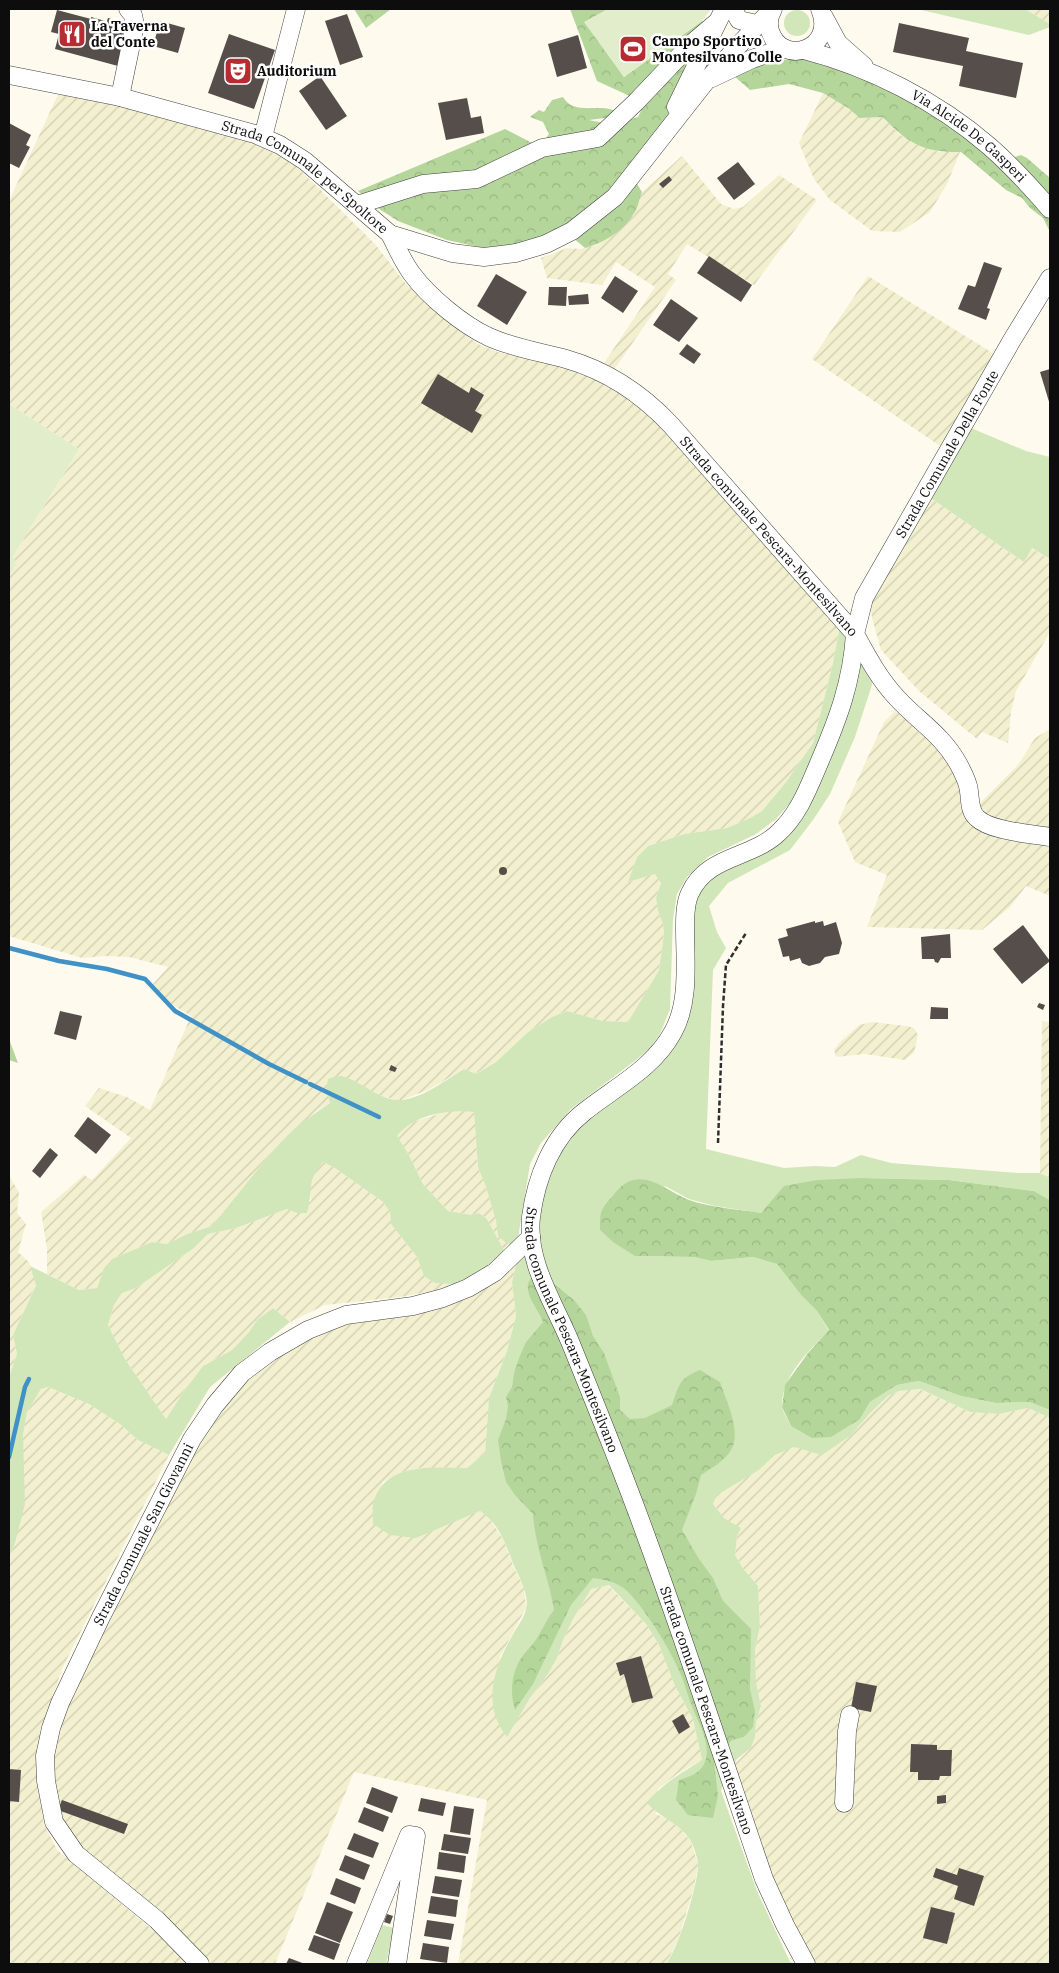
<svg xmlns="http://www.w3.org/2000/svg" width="1059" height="1973" font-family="'IBM Plex Serif',serif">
<defs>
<pattern id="farmland-furrows" width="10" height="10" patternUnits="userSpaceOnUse" patternTransform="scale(1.25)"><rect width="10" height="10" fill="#f3f0d0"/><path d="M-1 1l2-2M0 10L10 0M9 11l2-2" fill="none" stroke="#cfcdb1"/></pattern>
<pattern id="forest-crowns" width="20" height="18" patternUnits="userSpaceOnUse" patternTransform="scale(1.25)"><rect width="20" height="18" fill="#b5d69a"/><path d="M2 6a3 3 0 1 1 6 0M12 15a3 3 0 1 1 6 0" fill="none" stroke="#9ab684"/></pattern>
</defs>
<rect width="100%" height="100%" fill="#fefbee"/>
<g fill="url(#farmland-furrows)">
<polygon points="1025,9 1050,9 1050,24"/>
<polygon points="60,90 256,144 294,164 375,244 406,284 465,335 480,345 498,352 572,368 598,380 623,393 660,424 840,625 833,663 813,743 786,782 762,811 750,818 727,828 684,834 648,846 637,857 629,882 655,873 661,883 656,898 658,911 663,924 664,934 659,970 628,1022 603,1021 567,1011 552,1017 528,1032 496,1062 475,1074 464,1069 428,1090 399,1101 379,1095 349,1079 326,1091 330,1103 315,1112 271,1153 212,1226 187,1234 167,1244 152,1242 112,1259 104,1268 97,1288 79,1290 47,1274 47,1249 41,1212 84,1175 92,1180 131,1138 85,1106 99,1088 127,1097 150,1110 191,1016 165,1000 153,984 168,967 129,957 105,956 82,958 9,936 9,577 16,565 13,556 79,449 9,404 9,201"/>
<polygon points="823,93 848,108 860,118 883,117 900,135 939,152 960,152 947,184 930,212 900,232 872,231 830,200 814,179 799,143"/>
<polygon points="682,156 721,204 734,209 743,207 779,175 817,200 754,285 687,244 668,274 676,280 614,370 604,363 655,287 616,262 602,285 547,278 541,258 567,248 580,249 598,245 634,215 642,192"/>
<polygon points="868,276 996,355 943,448 812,359"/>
<polygon points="929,497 1024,562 1031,548 1050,559 1050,632 1016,691 1011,712 1008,743 982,732 977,739 919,691 881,650 872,618 870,602"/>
<polygon points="895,711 931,734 942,752 953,774 959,782 961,808 971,825 990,834 1050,844 1050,896 1026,886 1010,907 982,930 867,927 887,875 855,862 838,822 884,722"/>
<polygon points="1050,729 1050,831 989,818 977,806 1018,765 1035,738"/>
<polygon points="1042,1021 1050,1022 1050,1178 1040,1173"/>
<polygon points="872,1022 907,1026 914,1028 918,1035 914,1053 905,1060 865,1054 836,1057 834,1050 839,1043 859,1025"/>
<polygon points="461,1110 474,1111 478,1167 486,1187 496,1221 498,1236 513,1245 506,1254 487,1219 479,1213 472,1215 448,1211 423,1184 409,1155 396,1136 403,1128 413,1122 448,1111"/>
<polygon points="323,1162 335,1168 383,1202 390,1212 391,1224 417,1257 424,1276 456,1284 433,1291 400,1297 325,1305 290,1322 273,1308 257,1320 249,1332 232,1350 203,1366 184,1391 166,1419 125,1359 108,1325 114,1305 122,1293 136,1288 194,1248 208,1234 236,1228 287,1209 297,1213 311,1201 309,1187 313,1173"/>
<polygon points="9,1176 19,1192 17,1213 26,1224 18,1252 29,1262 36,1284 13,1335 17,1354 9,1377"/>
<polygon points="518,1257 512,1282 516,1316 507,1351 489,1398 485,1453 467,1468 421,1468 402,1472 383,1482 373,1505 439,1527 480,1511 488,1516 504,1541 514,1568 524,1588 526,1608 500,1657 506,1737 530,1698 548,1674 558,1656 563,1640 573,1619 591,1589 608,1585 646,1624 659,1645 675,1686 693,1719 702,1760 677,1774 658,1789 656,1814 670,1820 680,1828 691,1842 698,1864 694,1888 678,1940 666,1964 458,1964 487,1800 354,1772 275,1964 210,1964 177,1929 85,1851 58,1817 52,1771 54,1745 62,1712 218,1407 275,1354 347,1321 422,1310"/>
<polygon points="48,1387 89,1404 120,1424 138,1440 169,1455 62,1669 49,1708 40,1792 44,1824 57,1850 173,1947 188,1964 9,1964 9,1558 15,1543 23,1434 27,1412 41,1389"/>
<polygon points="919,1389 970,1412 999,1414 1028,1408 1050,1418 1050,1964 816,1964 797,1934 782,1902 734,1764 751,1748 755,1737 756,1722 761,1706 756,1682 755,1650 760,1626 758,1586 742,1567 735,1555 737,1536 740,1528 724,1518 713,1504 717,1494 759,1470 775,1455 870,1413 888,1396 899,1391"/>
</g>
<g fill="#d1e7ba">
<polygon points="917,9 1025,9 1050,24 1050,27 1029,35"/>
<circle cx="797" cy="23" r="13"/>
<polygon points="971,428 1026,451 1050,457 1050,559 1032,548 1024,562 929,497"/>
<path d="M840 625 873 675 872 685 855 737 830 794 813 820 790 850 728 883 709 906 717 932 726 948 713 970 706 1149 784 1168 815 1166 835 1167 861 1155 891 1163 1019 1173H1040L1050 1178V1200L1034 1191 949 1180 862 1178 773 1201 761 1213 715 1206 689 1199 665 1186 636 1256 694 1257 711 1261 753 1257 777 1264 801 1295 817 1311 829 1331C810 1349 782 1376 782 1405 782 1411 788 1420 791 1426L860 1419 870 1402 897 1385 919 1381 961 1396 996 1403 1029 1402 1050 1410V1418L1028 1408 999 1414 970 1412 920 1389 899 1391 888 1396 870 1413 850 1436 822 1455 794 1447 775 1455 759 1470 717 1495 713 1504 724 1518 741 1528 737 1536 735 1555 742 1567 758 1586 760 1626 755 1650 756 1682 761 1706 756 1722 755 1737 751 1748 737 1759 726 1778 721 1791 757 1891 790 1962 795 1964H666C679 1947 697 1887 698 1866 698 1859 694 1846 690 1840 678 1821 661 1819 647 1803 665 1781 679 1775 702 1760L693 1719 675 1686 659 1645 646 1624 609 1585 591 1589 573 1619 563 1640 558 1656 548 1674 530 1698 507 1737C481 1705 494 1668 512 1636 516 1628 524 1619 526 1609 530 1591 516 1574 511 1558 504 1540 497 1522 480 1511L416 1538 390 1535 373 1524C373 1518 372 1510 373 1504 384 1461 433 1468 467 1468L485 1453 489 1398 507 1351 516 1316 512 1282 518 1257 540 1204 560 1148 580 1126 684 1025 692 897 698 886 779 837 799 793 776 819 756 834 708 857 687 877 677 894 673 919 670 1009 660 1034 649 1049 636 1060 571 1109 541 1143 530 1164 518 1238 513 1245 505 1242 498 1236 496 1221 486 1187 478 1167 474 1112C448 1109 413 1115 397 1136L409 1155 423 1184 448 1211 472 1215 479 1213 487 1219 506 1254 493 1265 456 1284 435 1283 424 1276 417 1257 391 1224 390 1212 383 1202 335 1168 323 1162C305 1183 314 1190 307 1213H297L287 1209 236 1228 208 1234 194 1248 136 1288 122 1293 114 1305 108 1325 125 1359 166 1419 184 1391 203 1366 232 1350 249 1332 257 1320 273 1308 290 1322 210 1387 169 1455 138 1440 120 1424 89 1404 48 1387 41 1389 27 1412 23 1435 25 1504 15 1543 9 1558V1377L17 1354 13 1335 36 1285 30 1266 79 1290 97 1288 104 1268 112 1259 152 1242 167 1244 187 1234 212 1226 271 1153 288 1135 301 1123 330 1103 326 1091 328 1079C331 1078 336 1076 339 1076 355 1076 380 1102 401 1100 424 1098 445 1080 464 1069L476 1074 496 1062 528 1032 552 1017 567 1011 603 1021 628 1022 659 970 664 934 663 924 658 911 656 898 661 883 655 874 628 882 637 857 648 846 684 834 727 828 750 818 762 811 786 782 813 743 833 663Z"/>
<polygon points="382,1925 394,1928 386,1964 367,1964"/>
</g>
<g fill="url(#forest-crowns)">
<polygon points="354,9 391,9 366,28"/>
<path d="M570 9H608L585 22 624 77 702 21 708 25 670 113 659 127 636 182 642 192C639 199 638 209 633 215 623 231 602 244 585 248L572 237 531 241 488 249 447 240 398 221 373 205 358 191 505 129 540 147 549 134 543 122 530 117 539 110 544 112 552 100 563 97C574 116 598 103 616 111L612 117 589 120C609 125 619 123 638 117L645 103 597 81Z"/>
<path d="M803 59 863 78 928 108 965 133 996 163 1021 155 1027 158 1050 178V240L1049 230 1043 218 1030 208 1022 198 1006 190 961 152C924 153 907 143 883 117L860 118 848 108 823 93 789 84 750 90 734 76 775 60Z"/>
<polygon points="9,1039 18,1063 9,1060"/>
<path d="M862 1178 949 1180 1034 1191 1050 1200V1410L1029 1402 996 1403 961 1396 919 1381 897 1385 870 1402 860 1419 831 1437 812 1438 791 1426 782 1407 785 1385 808 1353 829 1330 817 1311 801 1295 777 1264 753 1257 711 1261 694 1257 635 1256 613 1242 600 1230C600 1208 601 1210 615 1193 639 1163 664 1190 689 1200 712 1208 737 1209 761 1213L784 1186 817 1180Z"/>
<path d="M536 1274 549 1280 574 1300 586 1315 593 1336 604 1353 620 1397V1410L630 1419 645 1418 672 1405C679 1385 679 1378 700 1370L720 1382C726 1401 742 1431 731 1450 724 1462 711 1468 701 1475L696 1494 682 1530 699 1559 713 1578 723 1601 751 1629 750 1689 755 1711 753 1727 744 1737 732 1740 714 1761 718 1796 713 1818 688 1815 676 1800 679 1780C688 1777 699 1774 704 1764 713 1746 698 1723 692 1706 687 1695 685 1683 680 1673 670 1649 646 1610 628 1592 618 1582 607 1580 593 1578L571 1605 533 1684 515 1710C510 1694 511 1675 520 1660 524 1653 530 1648 535 1641 542 1631 546 1620 554 1610 549 1578 535 1548 533 1514L515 1495 506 1482 501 1461 498 1440 506 1419 508 1406 506 1397 512 1387 514 1373 519 1358 526 1342 543 1322C538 1307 516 1287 536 1274Z"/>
</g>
<g fill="#e2eecb">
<polygon points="608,9 711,9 702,21 624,77 584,22"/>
<polygon points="9,404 79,449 13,556 16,565 9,577"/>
</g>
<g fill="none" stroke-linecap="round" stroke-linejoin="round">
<g stroke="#4091c6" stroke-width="4.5">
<polyline points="9,948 59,961 107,969 145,979 175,1011 269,1064 306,1082"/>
<polyline points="310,1084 379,1117"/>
<polyline points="9,1457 25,1387 29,1379"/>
</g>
</g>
<g fill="#554e4a">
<polygon points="57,10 91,19 91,17 105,21 104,23 106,24 108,18 130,24 118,66 55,49 59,34 51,32"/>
<polygon points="347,14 363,57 340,65 325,21"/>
<polygon points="160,21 185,28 178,53 153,46"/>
<polygon points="899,23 969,38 966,51 1023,63 1016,98 959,86 963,66 893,52"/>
<polygon points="229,34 275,50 254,109 208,93"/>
<polygon points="578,35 587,68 557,77 548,44"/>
<polygon points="320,76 347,116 326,130 299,91"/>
<polygon points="467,98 471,118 481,116 484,133 446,140 438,103"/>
<polygon points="9,123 31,135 26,145 30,147 19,168 9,163"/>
<polygon points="738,162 755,184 734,200 717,178"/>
<polygon points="669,176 672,180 663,188 659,184"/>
<polygon points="709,256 752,285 741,302 697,273"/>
<polygon points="984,262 1002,268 987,308 990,309 986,320 958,309 968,285 975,287"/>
<polygon points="496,274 527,292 507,325 477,306"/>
<polygon points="615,276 638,291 623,313 601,298"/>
<polygon points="549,287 567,287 566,306 548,305"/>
<polygon points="588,294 589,304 569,305 568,296"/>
<polygon points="671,299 698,318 679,342 653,325"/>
<polygon points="687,344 701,354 694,364 679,354"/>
<polygon points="1050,369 1050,405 1040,372"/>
<polygon points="438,374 469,393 471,387 484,395 475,411 482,415 472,433 421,403"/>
<circle cx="503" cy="871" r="4"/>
<polygon points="815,921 815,923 823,921 824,926 836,922 842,943 839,954 825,957 820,963 809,966 802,963 800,958 790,961 789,956 783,957 778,939 788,936 786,929"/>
<polygon points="1023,925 1050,961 1022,984 993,949"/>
<polygon points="950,934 951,958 941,958 938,963 935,962 934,959 922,959 921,937"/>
<polygon points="1039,1003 1045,1005 1043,1010 1037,1007"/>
<polygon points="931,1007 948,1008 948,1019 930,1019"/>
<polygon points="60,1011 82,1016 76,1040 54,1034"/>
<polygon points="391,1065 397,1068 395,1072 389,1070"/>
<polygon points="88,1117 111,1135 96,1154 74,1136"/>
<polygon points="50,1148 58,1155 40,1178 32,1171"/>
<polygon points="641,1656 653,1698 632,1703 624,1674 620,1676 616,1663"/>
<polygon points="856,1682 877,1686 871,1712 851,1708"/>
<polygon points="683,1714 690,1727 679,1734 672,1721"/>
<polygon points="911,1744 937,1745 937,1750 952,1750 951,1776 940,1776 939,1780 918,1780 918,1772 910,1772"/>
<polygon points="9,1769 21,1770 19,1802 9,1801"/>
<polygon points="372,1787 398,1797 392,1813 366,1803"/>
<polygon points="946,1795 946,1803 937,1804 937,1796"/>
<polygon points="421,1798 446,1803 443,1816 418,1811"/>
<polygon points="62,1800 128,1824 124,1834 58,1810"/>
<polygon points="454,1806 474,1809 470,1835 450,1832"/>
<polygon points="364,1807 389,1817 383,1832 358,1822"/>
<polygon points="354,1833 379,1843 373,1858 347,1849"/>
<polygon points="444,1834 471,1838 468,1854 441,1850"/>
<polygon points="439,1852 466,1856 464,1873 437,1869"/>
<polygon points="345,1855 370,1865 364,1880 339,1870"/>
<polygon points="936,1868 957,1875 959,1868 984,1876 974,1906 954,1899 958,1886 933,1877"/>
<polygon points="435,1876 462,1880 459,1897 432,1893"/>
<polygon points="336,1878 361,1888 355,1904 330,1894"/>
<polygon points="431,1896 458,1900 456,1917 428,1913"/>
<polygon points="327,1902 353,1912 340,1943 315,1933"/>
<polygon points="931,1907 955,1913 947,1944 923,1938"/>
<polygon points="387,1914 393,1916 390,1924 384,1922"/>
<polygon points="427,1920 454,1924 451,1940 424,1936"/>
<polygon points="314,1935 340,1944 334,1960 308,1950"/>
<polygon points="423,1943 449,1947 447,1963 420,1959"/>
<polygon points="289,1958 305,1964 286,1964"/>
</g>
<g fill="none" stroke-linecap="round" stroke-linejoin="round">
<defs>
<g id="minor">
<polyline points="733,9 739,20 757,24"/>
<path d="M773 9C769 16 768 24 770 31 782 68 837 49 820 9"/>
<polyline points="824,17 838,43 864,66"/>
<path id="s1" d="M804 50C870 67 937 101 989 146 1011 165 1031 187 1050 209"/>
<path id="s2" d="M9 75 120 97 255 134 280 145 305 161 390 234 452 253 484 257 516 253 546 244 572 231 615 197 707 80 772 9"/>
<polyline points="712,78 752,59 784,48"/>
<polyline points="120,97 135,25 133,15 128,9"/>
<polyline points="676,107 724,9"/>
<polyline points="263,137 296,9"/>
<polyline points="357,205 423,184 477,179 542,148 598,138 636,102 691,44 717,22"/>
<path id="s3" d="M390 234C397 248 403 262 412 274 429 297 463 325 489 337 513 348 540 352 566 359 608 371 641 393 671 425L855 634C852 682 838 719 819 763 808 789 798 816 776 835 748 859 707 856 690 893 685 903 685 917 685 928 685 961 690 1002 673 1032 653 1069 615 1087 584 1112 552 1137 536 1178 531 1217 526 1263 555 1304 571 1344 597 1408 623 1472 646 1536 688 1650 725 1765 764 1879L785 1925 806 1964"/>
<path d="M1050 278 1012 340 864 598 855 634C867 656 879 679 897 698 919 722 942 734 959 765 962 771 966 778 968 786 971 797 968 810 977 818 990 831 1032 834 1050 837"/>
<polyline points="844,1803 847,1731 850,1715"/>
<path id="s4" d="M200 1964 157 1920 76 1854 54 1822 46 1781 45 1756 51 1728 60 1703 101 1617 192 1439 215 1405 242 1373 270 1352 308 1330 346 1315 413 1306 443 1298 468 1288 495 1272 531 1237"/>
<polyline points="356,1964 409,1835 416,1836 397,1964"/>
</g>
</defs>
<use href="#minor" stroke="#404040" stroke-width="19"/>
<polyline stroke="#2f2f2f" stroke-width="2.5" stroke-dasharray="5 2.5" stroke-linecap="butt" points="718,1143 723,1006 726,965 746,933"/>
<use href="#minor" stroke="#fff" stroke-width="18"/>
</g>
<defs>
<symbol id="restaurant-square" viewBox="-11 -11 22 22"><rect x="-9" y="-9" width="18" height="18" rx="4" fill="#b52d33" stroke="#fff"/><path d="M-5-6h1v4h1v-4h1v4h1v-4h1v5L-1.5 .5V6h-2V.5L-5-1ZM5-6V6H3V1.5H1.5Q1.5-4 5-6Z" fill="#fff"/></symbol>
<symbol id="stadium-square" viewBox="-11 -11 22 22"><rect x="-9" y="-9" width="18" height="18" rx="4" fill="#b52d33" stroke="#fff"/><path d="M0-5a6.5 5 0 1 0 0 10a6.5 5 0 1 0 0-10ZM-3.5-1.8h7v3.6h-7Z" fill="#fff"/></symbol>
<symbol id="theatre-square" viewBox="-11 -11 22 22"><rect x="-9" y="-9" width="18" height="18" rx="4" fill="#b52d33" stroke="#fff"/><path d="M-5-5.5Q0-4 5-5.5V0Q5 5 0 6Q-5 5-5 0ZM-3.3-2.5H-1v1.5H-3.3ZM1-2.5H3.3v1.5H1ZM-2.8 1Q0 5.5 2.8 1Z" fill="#fff"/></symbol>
</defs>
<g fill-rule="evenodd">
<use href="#restaurant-square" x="56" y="18" width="32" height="32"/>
<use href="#stadium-square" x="617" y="33" width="32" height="32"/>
<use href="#theatre-square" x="222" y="55" width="32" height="32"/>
</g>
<g text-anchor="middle" stroke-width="5" stroke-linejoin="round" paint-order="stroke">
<g font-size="14" font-weight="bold" fill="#0d0d0d" stroke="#fff" text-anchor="start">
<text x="91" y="31">La Taverna<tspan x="91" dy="16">del Conte</tspan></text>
<text x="652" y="46">Campo Sportivo<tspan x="652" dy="16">Montesilvano Colle</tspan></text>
<text x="257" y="76">Auditorium</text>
</g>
<g font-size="14" fill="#0d0d0d" stroke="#fff">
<text dy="5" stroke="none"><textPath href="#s1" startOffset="188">Via Alcide De Gasperi</textPath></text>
<text dy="5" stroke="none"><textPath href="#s2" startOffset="318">Strada Comunale per Spoltore</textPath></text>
<text transform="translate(947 454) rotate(-60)" y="5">Strada Comunale Della Fonte</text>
<text dy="5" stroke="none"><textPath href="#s3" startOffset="500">Strada comunale Pescara-Montesilvano</textPath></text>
<text dy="5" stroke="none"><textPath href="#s3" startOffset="1459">Strada comunale Pescara-Montesilvano</textPath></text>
<text dy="5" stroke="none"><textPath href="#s4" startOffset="515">Strada comunale San Giovanni</textPath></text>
<text dy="5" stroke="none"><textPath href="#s3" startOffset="1864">Strada comunale Pescara-Montesilvano</textPath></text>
</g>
</g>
<rect width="1059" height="1973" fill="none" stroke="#0d0d0d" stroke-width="20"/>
</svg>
